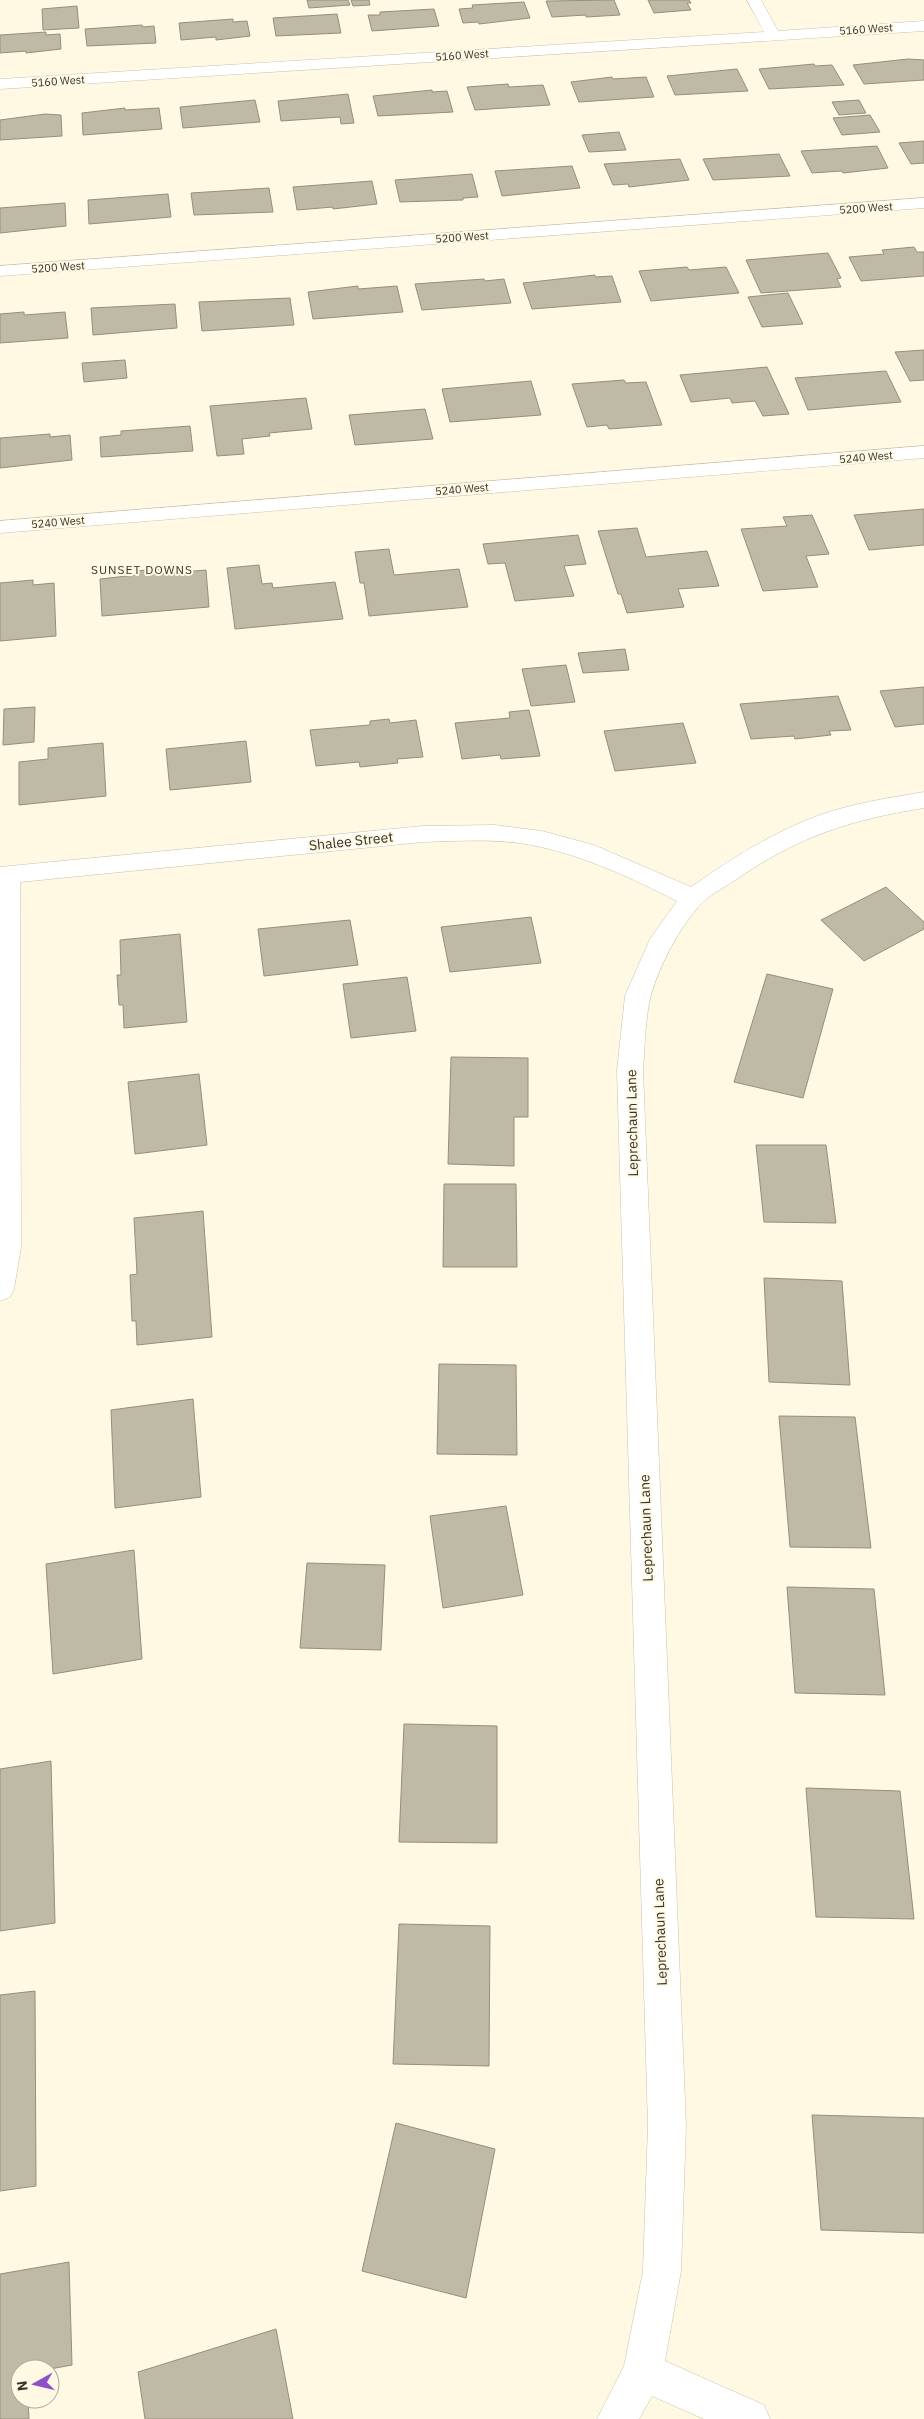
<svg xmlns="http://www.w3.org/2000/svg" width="924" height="2419" font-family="'IBM Plex Sans',sans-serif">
<rect width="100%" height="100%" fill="#fff9e4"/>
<g fill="#bfbaa5" stroke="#948f7c">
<polygon points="307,0 348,0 350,5 309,8"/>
<polygon points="351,0 369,0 370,5 353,6"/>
<polygon points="614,0 620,15 586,17 586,15 552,17 546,1"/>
<polygon points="648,0 689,0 691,3 687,3 691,10 654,13"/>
<polygon points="524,2 530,18 479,24 478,22 463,23 459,9 473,8 472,5"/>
<polygon points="77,6 79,28 43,30 42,9"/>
<polygon points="434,9 439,26 372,31 368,15 380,15 380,12"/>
<polygon points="337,14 341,33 276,36 273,18"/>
<polygon points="233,19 233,22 247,21 250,36 216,40 216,37 181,40 179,23"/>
<polygon points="142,25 143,27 154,26 156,43 87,46 85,29"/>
<polygon points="46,32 46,35 60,34 61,49 26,53 26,51 0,53 0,35"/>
<polygon points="908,59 924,60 924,80 864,84 853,65"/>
<polygon points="814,64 815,66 832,65 844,85 769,89 759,69"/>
<polygon points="737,69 748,91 675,95 667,76"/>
<polygon points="612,77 613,79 646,77 654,97 579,102 571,82"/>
<polygon points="508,84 509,87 543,85 550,105 475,110 467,87"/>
<polygon points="432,90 432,92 447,91 453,112 378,116 373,96"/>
<polygon points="348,94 354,123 341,124 340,117 281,121 278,101"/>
<polygon points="255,100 260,122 183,128 180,107"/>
<polygon points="859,100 866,113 839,115 832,102"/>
<polygon points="125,108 125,110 159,108 162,129 83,135 82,113"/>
<polygon points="45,114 61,115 62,136 0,140 0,120"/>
<polygon points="870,115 880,132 842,135 833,118"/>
<polygon points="619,132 626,150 589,152 582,135"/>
<polygon points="924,141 924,163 911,164 899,143"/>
<polygon points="877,146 888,168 843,173 842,171 812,173 801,151"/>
<polygon points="779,154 790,176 713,180 703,159"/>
<polygon points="680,159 689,180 629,187 628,184 613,185 604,164"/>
<polygon points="572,166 580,188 502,196 495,171"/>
<polygon points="472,174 478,197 463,198 463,200 400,202 395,180"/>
<polygon points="372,181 377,204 333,209 333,207 297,210 293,187"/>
<polygon points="269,188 273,212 194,215 191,193"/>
<polygon points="168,194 171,217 89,224 88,200"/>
<polygon points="65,203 66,226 0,233 0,208"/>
<polygon points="914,247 917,252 924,252 924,276 861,281 849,257 884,254 882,250"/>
<polygon points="828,253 841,278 837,279 841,287 761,293 746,260"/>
<polygon points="687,267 689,270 726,267 739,293 651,301 639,271"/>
<polygon points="595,275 595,277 612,276 621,302 532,309 523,283"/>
<polygon points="484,279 485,281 504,279 511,303 422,310 415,284"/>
<polygon points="358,286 358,289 397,286 403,312 313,319 308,292"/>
<polygon points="788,293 803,324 762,327 748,297"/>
<polygon points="290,298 294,325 202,331 199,302"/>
<polygon points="175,304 177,328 93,335 91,308"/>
<polygon points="24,312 24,315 65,312 68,338 0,343 0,314"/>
<polygon points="924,350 924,380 910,381 895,352"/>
<polygon points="125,360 127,378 84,382 82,363"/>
<polygon points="767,367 789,414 763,416 755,401 732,403 730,398 691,402 680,375"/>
<polygon points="886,371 901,402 808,410 795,378"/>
<polygon points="624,380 626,383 646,382 662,425 609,429 607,425 587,427 572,384"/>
<polygon points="531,381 541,415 450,422 442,389"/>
<polygon points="306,398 312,429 269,433 270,436 242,439 244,454 217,456 210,406"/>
<polygon points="425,409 433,439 355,445 349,415"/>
<polygon points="190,426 193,451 101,457 100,437 121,435 121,431"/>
<polygon points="50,434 50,437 70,435 72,460 0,468 0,438"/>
<polygon points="924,509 924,545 869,550 854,515"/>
<polygon points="812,515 829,554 806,556 818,587 763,591 741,529 787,526 783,517"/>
<polygon points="637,528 646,557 707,551 719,586 678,589 684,607 627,613 621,594 618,594 598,531"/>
<polygon points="578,535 586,564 564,566 574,596 515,601 505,563 488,564 483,544"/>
<polygon points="389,549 394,575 459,569 468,607 369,616 364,583 360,583 355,552"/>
<polygon points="259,565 262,584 272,583 273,588 335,582 343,619 235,629 227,568"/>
<polygon points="158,569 158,574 206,570 209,607 102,616 100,579 136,575 136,571"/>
<polygon points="33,580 33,585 54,583 56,636 0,641 0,583"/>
<polygon points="625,649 629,670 583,673 578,653"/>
<polygon points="566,665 575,702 531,706 522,669"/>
<polygon points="924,687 924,724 895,727 880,691"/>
<polygon points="838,696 851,730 829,731 831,735 795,739 794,736 751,739 740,704"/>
<polygon points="35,707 34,742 3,745 4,709"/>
<polygon points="529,710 540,756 501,759 500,755 462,759 455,723 510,718 509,712"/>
<polygon points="389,719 390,723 416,720 423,757 397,759 398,763 360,767 359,762 316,766 310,730 370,725 370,721"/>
<polygon points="683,723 696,763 615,771 604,731"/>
<polygon points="246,741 251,782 170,790 166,749"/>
<polygon points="103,743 106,796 19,805 19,762 48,759 48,748"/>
<polygon points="886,887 924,922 924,929 864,961 821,920"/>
<polygon points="531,917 541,963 450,972 441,927"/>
<polygon points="350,920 358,965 264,976 258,929"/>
<polygon points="180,934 187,1022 124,1028 123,1005 119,1005 117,975 121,975 120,940"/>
<polygon points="767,974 833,989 803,1098 734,1082"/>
<polygon points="407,977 416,1031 351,1038 343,984"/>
<polygon points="451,1057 528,1058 528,1117 514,1117 514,1166 448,1164"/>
<polygon points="199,1074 207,1145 135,1154 128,1082"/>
<polygon points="756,1145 826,1145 836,1223 764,1222"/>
<polygon points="444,1184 516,1184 517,1267 443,1267"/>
<polygon points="203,1211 212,1337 137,1345 136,1321 132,1321 130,1275 137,1274 134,1218"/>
<polygon points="764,1278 842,1281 850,1385 769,1382"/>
<polygon points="439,1364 516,1365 517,1455 437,1454"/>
<polygon points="193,1399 201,1497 115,1508 111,1410"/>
<polygon points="779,1416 855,1417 871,1548 790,1547"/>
<polygon points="506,1506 523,1595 443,1608 430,1516"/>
<polygon points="134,1550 142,1659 53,1674 46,1564"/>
<polygon points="307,1563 385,1565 381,1650 300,1648"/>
<polygon points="787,1587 874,1589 885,1695 795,1693"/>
<polygon points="404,1724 497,1726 497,1843 399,1842"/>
<polygon points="51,1761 55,1923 0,1931 0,1769"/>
<polygon points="806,1788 900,1791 914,1919 816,1917"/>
<polygon points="399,1924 490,1926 489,2066 393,2064"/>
<polygon points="35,1991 36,2186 0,2191 0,1995"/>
<polygon points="812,2115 924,2118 924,2233 821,2230"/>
<polygon points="396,2123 495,2149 466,2298 362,2271"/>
<polygon points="69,2262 72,2365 50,2369 20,2369 20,2399 28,2399 29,2419 0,2419 0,2274"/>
<polygon points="276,2329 293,2419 145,2419 138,2372"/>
</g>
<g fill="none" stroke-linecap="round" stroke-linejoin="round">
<defs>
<g id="minor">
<polygon points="747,0 761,0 778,31 924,21 924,31 0,89 0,79 764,32"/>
<polygon points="924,198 924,208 0,276 0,266"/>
<polygon points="924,446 924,458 0,533 0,521"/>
<path d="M924 792V808C849 820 797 837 734 881 723 888 708 896 700 905 678 930 660 964 651 995 645 1017 645 1048 643 1071L686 2126 681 2271 665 2361 764 2405 770 2419H704L652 2396 639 2419H597L624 2366 643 2271 648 2126 617 1071 625 996 650 939 677 901C627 876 575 851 519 843 487 839 455 841 423 842L20 882 21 1247 14 1289 10 1297 0 1301V867L423 826 495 825 542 831 594 845 691 887C731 859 773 832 820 815 854 803 889 798 924 792Z"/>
</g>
</defs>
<use href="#minor" stroke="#c7c2ad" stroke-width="1"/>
<use href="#minor" fill="#fff" fill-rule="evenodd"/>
</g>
<g text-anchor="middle" stroke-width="4" stroke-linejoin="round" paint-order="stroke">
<g font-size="11" fill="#35332b" stroke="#fff9e4">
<text transform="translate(866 29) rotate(-4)" y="4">5160 West</text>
<text transform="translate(462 55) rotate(-4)" y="4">5160 West</text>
<text transform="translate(58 81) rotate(-4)" y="4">5160 West</text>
<text transform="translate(866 208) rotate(-4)" y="4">5200 West</text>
<text transform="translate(462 237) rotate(-4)" y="4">5200 West</text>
<text transform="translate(58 267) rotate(-4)" y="4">5200 West</text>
<text transform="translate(866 457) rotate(-5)" y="4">5240 West</text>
<text transform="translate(462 489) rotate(-5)" y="4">5240 West</text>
<text transform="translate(58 522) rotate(-5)" y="4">5240 West</text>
</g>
<g font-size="12" letter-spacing="1" fill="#35332b" stroke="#fff9e4">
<text x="142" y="574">SUNSET DOWNS</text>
</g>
<g font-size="14" fill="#35332b" stroke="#fff9e4">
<text transform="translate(351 841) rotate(-6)" y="5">Shalee Street</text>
<text transform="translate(632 1123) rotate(-91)" y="5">Leprechaun Lane</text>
<text transform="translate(646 1528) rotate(-92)" y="5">Leprechaun Lane</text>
<text transform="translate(660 1932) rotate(-92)" y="5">Leprechaun Lane</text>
</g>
</g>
<g transform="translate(35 2384) rotate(262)"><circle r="24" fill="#fff9e4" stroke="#aeaa9a"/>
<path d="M0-4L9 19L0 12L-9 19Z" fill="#8e51c7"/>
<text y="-8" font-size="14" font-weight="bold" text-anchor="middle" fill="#35332b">N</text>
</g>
</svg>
